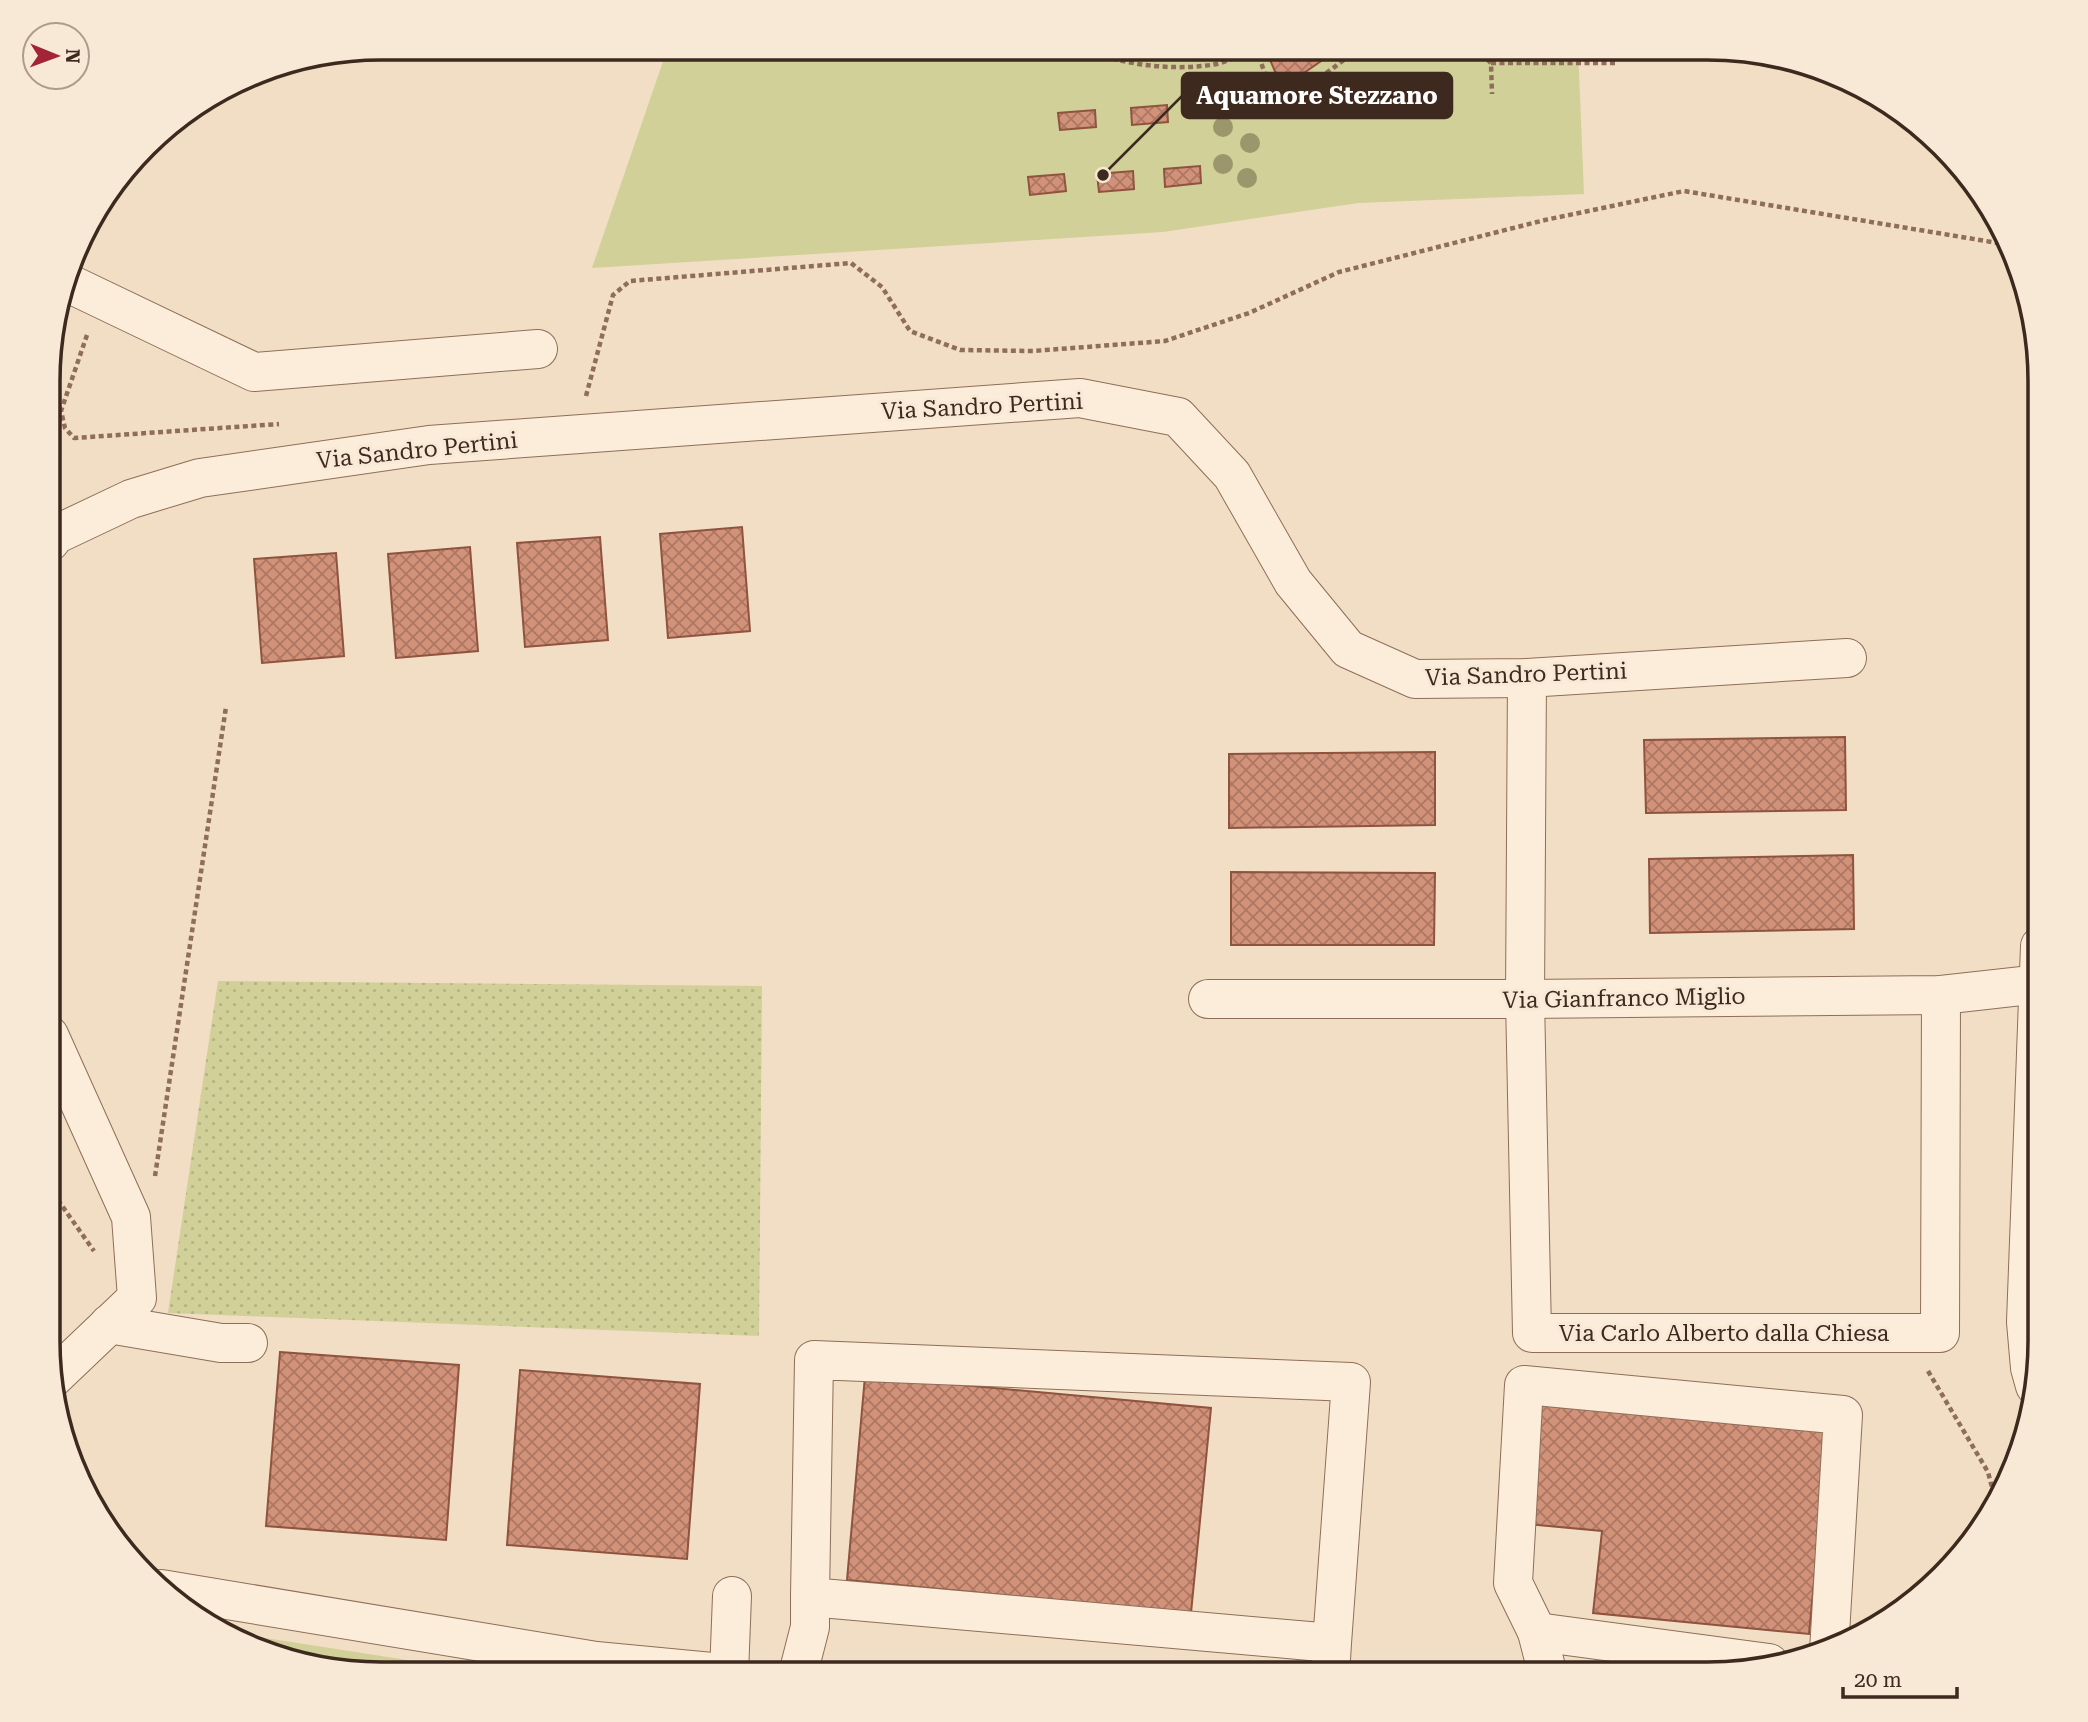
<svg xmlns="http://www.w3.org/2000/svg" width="2088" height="1722" font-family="'Roboto Serif',serif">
<defs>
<pattern id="garden-dots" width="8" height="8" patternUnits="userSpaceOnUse" patternTransform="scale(1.75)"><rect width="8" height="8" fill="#d0d098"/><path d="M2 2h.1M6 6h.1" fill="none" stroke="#b4b383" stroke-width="1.8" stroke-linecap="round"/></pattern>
<pattern id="building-cross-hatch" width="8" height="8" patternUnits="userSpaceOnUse" patternTransform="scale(1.75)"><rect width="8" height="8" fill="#d29279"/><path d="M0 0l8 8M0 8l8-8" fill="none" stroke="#ac7763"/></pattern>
</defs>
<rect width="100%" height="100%" fill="#f1dec5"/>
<g fill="#d0d098">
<polygon points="668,47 1578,48 1584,194 1358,203 1163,232 592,268"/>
<polygon points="227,1632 497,1674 359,1674 252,1649"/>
</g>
<polygon fill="url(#garden-dots)" points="218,981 762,986 759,1336 168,1313"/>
<g fill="url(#building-cross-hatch)" stroke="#8f533e" stroke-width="2">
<polygon points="1265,48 1340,48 1282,88"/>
<polygon points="1167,105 1168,122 1132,125 1131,108"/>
<polygon points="1095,110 1096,127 1060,130 1058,113"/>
<polygon points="1200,166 1201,183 1165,187 1164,169"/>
<polygon points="1133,171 1134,189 1099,192 1097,174"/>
<polygon points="1064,174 1066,191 1030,195 1028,177"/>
<polygon points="742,527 750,631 668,638 660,534"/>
<polygon points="600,537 608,640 525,647 517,543"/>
<polygon points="470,547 478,651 396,658 388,554"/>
<polygon points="336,553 344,656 262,663 254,559"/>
<polygon points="1845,737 1846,810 1646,813 1644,740"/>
<polygon points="1435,752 1435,825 1229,828 1229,754"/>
<polygon points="1853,855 1854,929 1650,933 1649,859"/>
<polygon points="1231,872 1435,873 1434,945 1231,945"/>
<polygon points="280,1352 459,1365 446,1540 266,1526"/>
<polygon points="520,1370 700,1384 687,1559 507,1545"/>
<polygon points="865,1376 1211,1408 1191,1613 847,1580"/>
<polygon points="1528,1399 1829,1427 1809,1634 1593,1613 1602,1531 1517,1523"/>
</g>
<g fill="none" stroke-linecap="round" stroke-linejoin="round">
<defs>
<g id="minor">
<polyline points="68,283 254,372 538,349"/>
<polyline points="50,542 55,535 131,499 200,478 429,445 1080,398 1178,417 1232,475 1293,582 1348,649 1415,679 1527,678 1847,658"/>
<polyline points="1527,678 1525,999 1532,1333 1940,1333 1941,995"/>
<polyline points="1208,999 1525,999 1941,995 2040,984"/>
<polyline points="49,1035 131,1217 137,1298 52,1379"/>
<polyline points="109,1324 221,1343 248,1343"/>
<polyline points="2035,1386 2030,1368 2026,1322 2040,946"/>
<polyline points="161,1589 596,1661 733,1674"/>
<polyline points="1537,1632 1769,1663"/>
<polyline points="729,1674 732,1596"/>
<polyline points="798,1674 810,1627 810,1597"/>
<polyline points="1330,1675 1332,1643 1351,1382 814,1360 810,1597 1332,1643"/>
<polyline points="1548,1675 1537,1632 1513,1583 1524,1385 1843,1415 1829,1651"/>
</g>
</defs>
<use href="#minor" stroke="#8e6e5a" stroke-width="40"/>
<g stroke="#8e6e5a" stroke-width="4.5" stroke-dasharray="5 3.5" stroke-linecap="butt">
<path d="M1080 48C1121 64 1166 71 1211 65 1226 63 1243 53 1258 48"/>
<polyline points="1256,48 1273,97 1317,80 1360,48"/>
<polyline points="1475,48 1491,63 1492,94"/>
<polyline points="1491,63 1618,63"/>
<polyline points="87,335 61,411 65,428 74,438 279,424"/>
<polyline points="586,396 613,295 630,281 851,263 882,287 910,331 960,350 1033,351 1165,341 1249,313 1339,272 1545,220 1684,191 2010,245"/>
<polyline points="155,1176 226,707"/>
<polyline points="48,1186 94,1251"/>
<polyline points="1928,1371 1988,1472 1995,1499"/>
</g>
<use href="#minor" stroke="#fbedd9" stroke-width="38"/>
</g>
<g fill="#9b966c">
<circle cx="1223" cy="127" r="10"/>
<circle cx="1250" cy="143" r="10"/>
<circle cx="1223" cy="164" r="10"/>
<circle cx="1247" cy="178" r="10"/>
</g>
<g text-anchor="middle" stroke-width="6" stroke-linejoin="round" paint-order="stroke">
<g font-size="23" fill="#3d291e" stroke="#f8e9d6">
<text transform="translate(982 406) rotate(-3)" y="8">Via Sandro Pertini</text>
<text transform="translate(417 450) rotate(-6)" y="8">Via Sandro Pertini</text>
<text transform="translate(1526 674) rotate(-2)" y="8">Via Sandro Pertini</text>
<text transform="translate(1624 998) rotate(-1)" y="8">Via Gianfranco Miglio</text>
<text x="1724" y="1341">Via Carlo Alberto dalla Chiesa</text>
</g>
</g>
<path d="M0 0H2088V1722H0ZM381 60H1707A321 321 0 0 1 2028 381V1341A321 321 0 0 1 1707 1662H381A321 321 0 0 1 60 1341V381A321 321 0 0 1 381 60Z" fill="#f8e9d6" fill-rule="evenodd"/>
<path fill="none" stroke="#3d291e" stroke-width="3.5" d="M381 60H1707A321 321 0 0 1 2028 381V1341A321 321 0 0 1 1707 1662H381A321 321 0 0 1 60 1341V381A321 321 0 0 1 381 60Z"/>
<path fill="none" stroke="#3d291e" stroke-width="2.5" d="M1103 175L1182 96"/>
<circle fill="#3d291e" stroke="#f8e9d6" stroke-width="2.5" cx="1103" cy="175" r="7"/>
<rect fill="#3d291e" stroke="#3d291e" stroke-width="2.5" x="1182" y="73" width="270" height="45" rx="7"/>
<g font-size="24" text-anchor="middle" font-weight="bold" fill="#fff">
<text x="1317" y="104">Aquamore Stezzano</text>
</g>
<g transform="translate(56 56) rotate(91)"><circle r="33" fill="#f8e9d6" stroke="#ad9c8c" stroke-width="2"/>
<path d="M0-5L12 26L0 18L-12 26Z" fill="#a12537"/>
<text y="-10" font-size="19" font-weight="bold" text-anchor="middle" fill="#3d291e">N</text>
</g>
<path d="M1843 1687v10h114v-10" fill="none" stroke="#3d291e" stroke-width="3.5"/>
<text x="1854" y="1687" font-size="21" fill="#3d291e" stroke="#f8e9d6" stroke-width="5" paint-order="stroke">20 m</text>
</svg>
